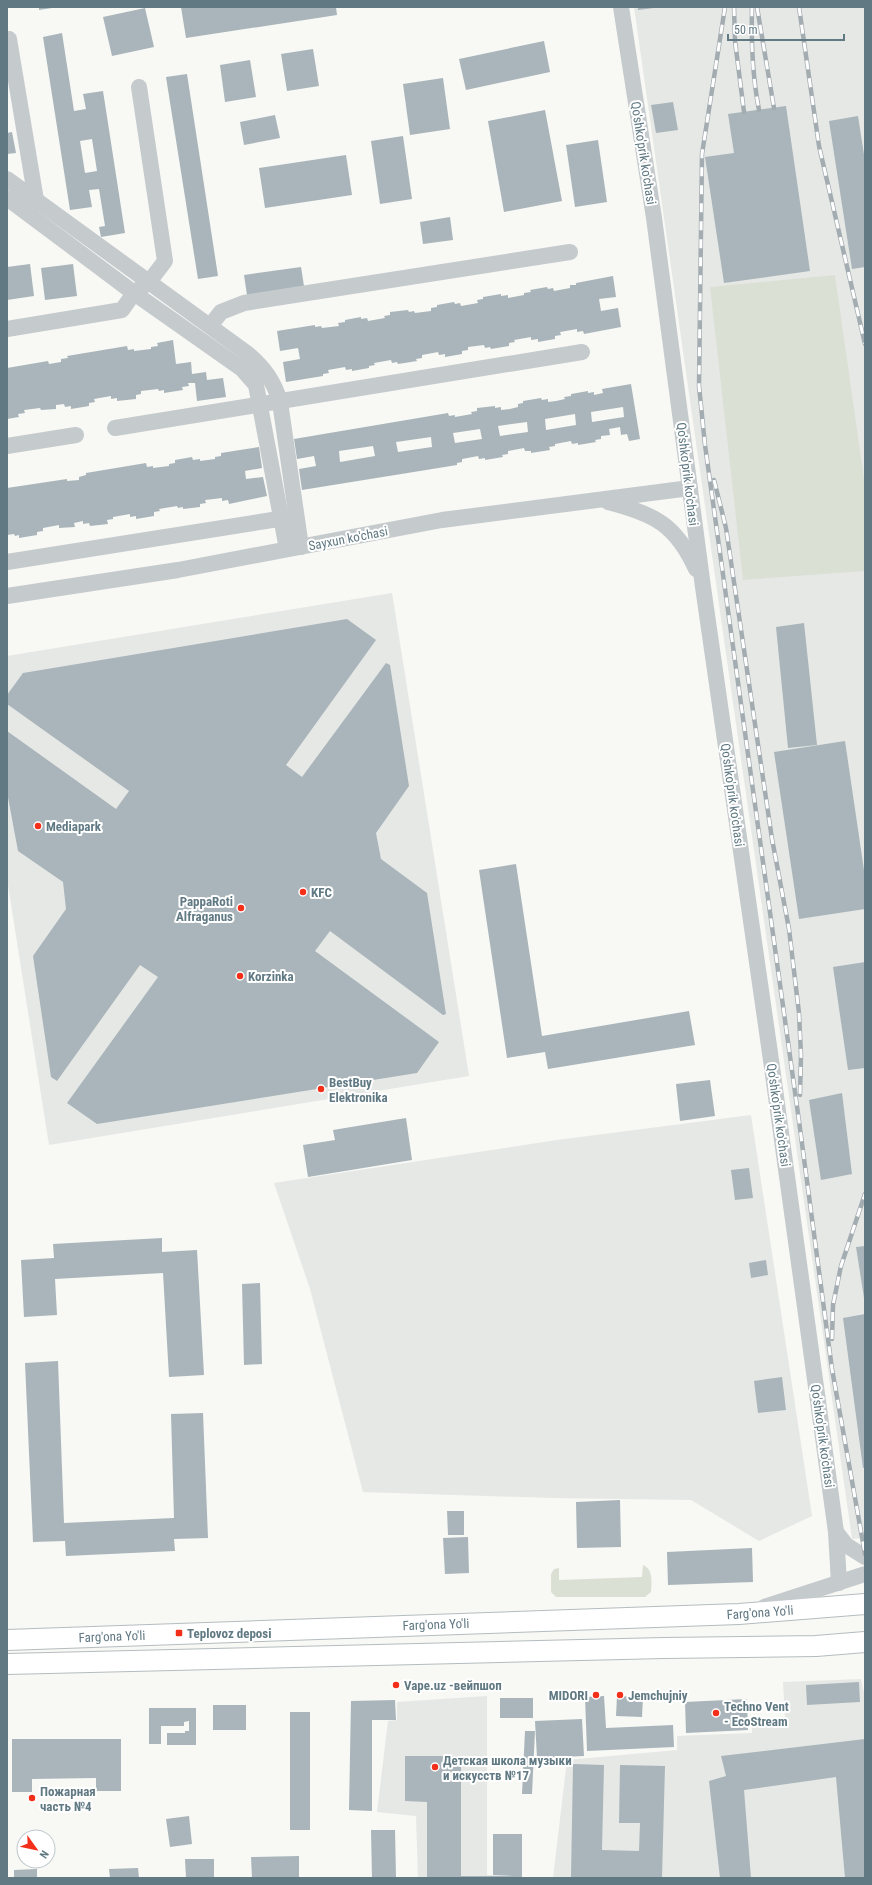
<svg xmlns="http://www.w3.org/2000/svg" width="872" height="1885" font-family="'Roboto Condensed',sans-serif">
<rect width="100%" height="100%" fill="#f8f8f5"/>
<g fill="#e6e8e6">
<polygon points="634,7 865,7 865,1538 852,1539"/>
<polygon points="392,593 469,1076 49,1145 7,879 7,656"/>
<polygon points="751,1115 812,1516 759,1541 691,1500 553,1498 363,1492 310,1289 274,1183 557,1140"/>
<polygon points="861,1679 865,1697 865,1878 553,1878 567,1760 677,1750 677,1736 752,1733 752,1719 785,1718 783,1682"/>
<polygon points="487,1696 487,1875 522,1876 522,1878 418,1878 416,1816 377,1812 388,1721 397,1720 397,1702"/>
</g>
<g fill="#dbe0d5">
<polygon points="835,275 865,486 865,571 743,580 710,287"/>
<path d="M643 1565C653 1569 652 1582 651 1592L645 1597H556L551 1592V1574L554 1569 559 1568V1580L642 1577Z"/>
</g>
<g fill="#a9b5ba" fill-rule="evenodd">
<polygon points="39,7 52,7 52,8 39,10"/>
<polygon points="181,7 336,7 337,15 186,38"/>
<polygon points="638,7 654,7 654,8 638,10"/>
<polygon points="145,8 154,47 112,56 103,17"/>
<path d="M62 33 74 111 86 109 83 94 103 91 125 233 101 237 99 227 105 226 99 189 89 190 92 207 70 210 43 37ZM92 139 97 171 85 173 80 141Z"/>
<polygon points="544,41 550,72 466,90 459,59"/>
<polygon points="313,49 319,86 287,91 281,54"/>
<polygon points="250,60 256,97 225,102 220,65"/>
<polygon points="187,74 218,276 198,279 166,77"/>
<polygon points="443,78 450,129 410,135 403,84"/>
<polygon points="673,102 678,130 656,133 651,105"/>
<polygon points="786,106 810,271 724,283 705,157 734,153 728,114"/>
<polygon points="545,110 562,201 504,212 488,121"/>
<polygon points="275,115 280,138 244,145 240,122"/>
<polygon points="858,116 865,161 865,267 852,269 829,121"/>
<polygon points="12,132 16,153 7,154 7,133"/>
<polygon points="403,136 412,199 380,204 371,141"/>
<polygon points="598,140 607,202 575,207 566,145"/>
<polygon points="346,155 352,195 265,208 259,168"/>
<polygon points="450,217 453,240 423,244 420,222"/>
<polygon points="30,264 34,296 7,300 7,267"/>
<polygon points="73,264 77,296 45,300 41,268"/>
<polygon points="301,267 304,286 247,295 244,275"/>
<polygon points="613,276 616,297 599,299 601,311 618,308 621,327 584,334 583,331 577,332 577,329 560,332 561,335 555,336 555,339 538,342 538,339 531,340 531,337 514,340 515,342 509,343 509,346 491,349 490,347 485,348 484,345 468,347 468,350 462,351 462,354 445,357 445,354 439,355 438,352 422,355 422,358 416,359 417,361 398,364 397,362 392,363 391,360 374,363 375,365 369,366 369,368 352,371 352,369 346,370 345,367 328,370 329,373 323,374 323,376 286,382 283,362 300,359 298,348 280,351 277,331 315,325 315,327 321,326 322,328 339,326 338,323 345,322 345,320 361,317 361,319 367,318 368,321 385,318 384,316 390,315 390,312 408,310 409,312 414,311 415,313 431,311 431,308 437,307 437,305 454,302 455,304 460,303 461,306 478,303 477,300 483,299 483,297 501,294 501,296 508,295 508,298 524,295 524,293 531,292 530,290 547,287 548,289 553,288 554,291 570,288 570,285 576,285 576,283"/>
<polygon points="173,340 176,364 191,362 192,374 206,372 207,380 223,378 226,397 197,401 195,383 188,383 189,386 182,387 183,390 164,393 164,390 159,391 158,389 141,391 141,394 136,395 136,399 117,401 117,398 111,399 111,396 94,399 95,402 89,403 89,406 71,409 71,406 65,407 64,404 56,405 56,409 41,410 40,408 24,410 25,413 18,414 19,417 7,419 7,368 48,361 49,364 61,362 61,359 68,358 67,356 127,346 128,350 134,349 134,351 151,349 151,347 158,346 157,343"/>
<path d="M631 384 640 439 629 441 627 434 621 435 620 427 609 429 610 435 601 436V439L595 440 596 442 578 445V443L572 444 571 441 555 444V446L549 447 550 450 531 453V451H525L524 448 508 451V454L502 455 503 457 485 460V458L479 459 478 456 462 459V462L457 463V465L302 490 299 469 316 466 314 456 297 459 294 439 448 413 449 416 455 415V417L472 414 471 412 477 411V408L495 406V408L501 407V410L510 409 518 407V404L523 403V401L541 398 542 400 548 399V402L556 401 565 399 564 397 571 396V394L588 391V393L594 392V395L603 393 602 389ZM623 407 624 417 592 422 591 412ZM575 414 576 425 546 430 545 419ZM527 422 528 432 500 436 498 426ZM480 429 482 439 455 443 453 433ZM431 437 432 447 398 452 396 442ZM373 446 375 456 340 462 339 451Z"/>
<polygon points="259,447 262,468 245,471 246,479 263,477 267,496 229,504 228,500 222,501 222,498 205,500 206,503 200,504 200,507 183,509 183,507 178,508 177,506 159,509 160,511 154,512 154,516 136,519 136,516 130,517 130,514 113,517 113,519 107,520 108,524 90,526 89,523 83,524 83,521 74,523 75,527 59,528 59,525 43,528 43,531 37,532 37,535 19,538 19,535 15,536 14,534 7,535 7,488 67,479 67,481 79,480 79,477 86,475 86,473 146,463 147,467 153,466 153,468 169,466 169,464 175,463 175,460 192,457 193,460 200,459 200,461 215,459 215,457 221,456 221,453"/>
<polygon points="347,619 376,640 286,765 302,777 386,663 390,665 409,786 376,833 381,859 427,893 446,1014 443,1015 330,931 315,951 439,1042 417,1073 97,1124 67,1103 158,977 140,965 57,1081 51,1077 33,956 66,909 63,882 18,851 7,792 7,731 116,809 129,791 7,704 7,695 23,673"/>
<polygon points="804,623 817,745 788,748 776,627"/>
<polygon points="845,741 865,877 865,909 799,919 774,752"/>
<polygon points="516,864 542,1036 689,1011 695,1045 548,1069 545,1052 507,1058 479,870"/>
<polygon points="865,962 865,1068 848,1070 833,967"/>
<polygon points="710,1080 715,1116 680,1121 676,1084"/>
<polygon points="842,1093 852,1174 821,1180 809,1100"/>
<polygon points="406,1118 412,1160 308,1177 303,1145 335,1140 333,1130"/>
<polygon points="749,1168 753,1198 735,1200 731,1170"/>
<polygon points="162,1238 162,1252 197,1250 204,1375 169,1377 163,1273 55,1279 57,1315 24,1317 21,1260 54,1258 53,1244"/>
<polygon points="865,1246 865,1298 864,1298 856,1247"/>
<polygon points="766,1260 768,1275 751,1278 749,1263"/>
<polygon points="260,1283 262,1364 244,1365 242,1284"/>
<polygon points="865,1314 865,1467 863,1468 843,1318"/>
<polygon points="58,1361 64,1523 174,1518 171,1414 203,1413 208,1538 174,1539 175,1551 66,1556 65,1541 33,1542 25,1363"/>
<polygon points="782,1377 786,1410 758,1413 754,1381"/>
<polygon points="620,1500 621,1547 577,1548 576,1502"/>
<polygon points="447,1511 464,1511 464,1535 448,1535"/>
<polygon points="468,1537 469,1573 445,1574 443,1538"/>
<polygon points="752,1548 753,1582 668,1585 667,1552"/>
<polygon points="859,1682 860,1702 807,1705 806,1685"/>
<polygon points="604,1696 606,1728 673,1725 674,1747 587,1751 585,1697"/>
<polygon points="617,1696 643,1697 642,1717 616,1716"/>
<rect x="500" y="1698" width="33" height="20"/>
<polygon points="747,1699 748,1730 686,1733 685,1702"/>
<polygon points="395,1700 396,1720 372,1720 372,1811 349,1810 351,1701"/>
<rect x="213" y="1705" width="33" height="25"/>
<polygon points="149,1708 196,1708 196,1745 167,1745 167,1733 185,1733 185,1731 189,1731 189,1721 184,1722 184,1726 161,1726 161,1744 149,1744"/>
<rect x="290" y="1712" width="20" height="118"/>
<polygon points="582,1719 584,1756 537,1758 535,1721"/>
<polygon points="525,1731 535,1731 532,1794 522,1794"/>
<polygon points="12,1739 121,1739 121,1791 96,1791 96,1778 32,1779 32,1792 12,1792"/>
<polygon points="865,1739 865,1878 845,1878 836,1777 744,1790 751,1878 720,1878 709,1781 726,1776 721,1756"/>
<polygon points="405,1756 461,1756 461,1876 513,1876 493,1875 493,1834 522,1834 522,1878 427,1878 427,1802 405,1801"/>
<polygon points="573,1764 604,1765 602,1850 639,1851 640,1823 619,1823 620,1765 665,1766 662,1878 571,1878"/>
<polygon points="189,1816 192,1844 170,1847 166,1819"/>
<polygon points="371,1830 395,1830 396,1878 372,1878"/>
<polygon points="299,1856 299,1878 252,1878 251,1857"/>
<polygon points="185,1859 214,1859 214,1878 186,1878"/>
<polygon points="138,1868 139,1878 110,1878 109,1869"/>
<polygon points="37,1869 37,1878 14,1878 14,1870"/>
</g>
<g fill="none" stroke-linecap="round" stroke-linejoin="round">
<defs>
<g id="major">
<polyline points="7,1640 739,1614 865,1604"/>
<polyline points="7,1664 664,1648 816,1646 865,1642"/>
</g>
</defs>
<use href="#major" stroke="#b5bcbf" stroke-width="22"/>
<g stroke="#c5cacd" stroke-width="16">
<polyline points="621,7 654,218 703,587 770,1053 836,1532 839,1583"/>
<polyline points="9,39 36,200 33,205"/>
<path d="M7 179 248 354C264 368 274 381 280 402L301 547"/>
<polyline points="7,198 134,293 149,282 165,261 139,87"/>
<polyline points="210,326 221,312 244,303 570,252"/>
<polyline points="7,329 122,310 134,293 242,369 256,385 287,549"/>
<polyline points="115,428 582,352"/>
<polyline points="7,446 76,435"/>
<path d="M608 502C655 514 676 525 696 569"/>
<polyline points="7,562 291,517"/>
<polyline points="7,596 178,570 442,520 690,488"/>
<polyline points="836,1532 846,1545 865,1557"/>
<polyline points="764,1607 865,1574"/>
</g>
<use href="#major" stroke="#fff" stroke-width="20"/>
<defs>
<g id="rail">
<polyline points="725,7 702,154 699,386 705,445 799,1121 832,1369 865,1554"/>
<polyline points="734,7 735,41 744,112"/>
<path d="M752 7C751 43 752 74 759 110"/>
<polyline points="757,7 774,108"/>
<polyline points="799,7 819,146 865,344"/>
<polyline points="714,480 726,528 772,839 789,929 799,1013 801,1055 800,1095"/>
<polyline points="832,1339 833,1305 841,1266 865,1194"/>
</g>
</defs>
<use href="#rail" stroke="#a3acb1" stroke-width="4.5"/>
<use href="#rail" stroke="#fff" stroke-width="3" stroke-dasharray="9" stroke-linecap="butt"/>
</g>
<g fill="#f32f1a" stroke="#fff" stroke-width="1.5">
<circle cx="38" cy="826" r="4"/>
<circle cx="303" cy="892" r="4"/>
<circle cx="241" cy="908" r="4"/>
<circle cx="240" cy="976" r="4"/>
<circle cx="321" cy="1089" r="4"/>
<rect x="175" y="1629" width="8" height="8" rx="2"/>
<circle cx="396" cy="1685" r="4"/>
<circle cx="596" cy="1695" r="4"/>
<circle cx="620" cy="1695" r="4"/>
<circle cx="716" cy="1713" r="4"/>
<circle cx="435" cy="1767" r="4"/>
<circle cx="32" cy="1798" r="4"/>
</g>
<g text-anchor="middle" stroke-width="4" stroke-linejoin="round" paint-order="stroke">
<g font-size="13" fill="#607983" stroke="#fff">
<text transform="translate(644 153) rotate(81)" y="5">Qo'shko'prik ko'chasi</text>
<text transform="translate(688 474) rotate(83)" y="5">Qo'shko'prik ko'chasi</text>
<text transform="translate(348 538) rotate(-11)" y="5">Sayxun ko'chasi</text>
<text transform="translate(733 795) rotate(82)" y="5">Qo'shko'prik ko'chasi</text>
<text transform="translate(779 1115) rotate(82)" y="5">Qo'shko'prik ko'chasi</text>
<text transform="translate(823 1436) rotate(82)" y="5">Qo'shko'prik ko'chasi</text>
<text transform="translate(760 1612) rotate(-4)" y="5">Farg'ona Yo'li</text>
<text transform="translate(436 1624) rotate(-2)" y="5">Farg'ona Yo'li</text>
<text transform="translate(112 1636) rotate(-2)" y="5">Farg'ona Yo'li</text>
</g>
<g font-size="13" font-weight="bold" fill="#607983" stroke="#fff" text-anchor="start">
<text x="46" y="831">Mediapark</text>
<text x="311" y="897">KFC</text>
<text x="233" y="906" text-anchor="end">PappaRoti<tspan x="233" dy="15">Alfraganus</tspan></text>
<text x="248" y="981">Korzinka</text>
<text x="329" y="1087">BestBuy<tspan x="329" dy="15">Elektronika</tspan></text>
<text x="187" y="1638">Teplovoz deposi</text>
<text x="404" y="1690">Vape.uz -вейпшоп</text>
<text x="588" y="1700" text-anchor="end">MIDORI</text>
<text x="628" y="1700">Jemchujniy</text>
<text x="724" y="1711">Techno Vent<tspan x="724" dy="15">- EcoStream</tspan></text>
<text x="443" y="1765">Детская школа музыки<tspan x="443" dy="15">и искусств №17</tspan></text>
<text x="40" y="1796">Пожарная<tspan x="40" dy="15">часть №4</tspan></text>
</g>
</g>
<rect width="872" height="1885" fill="none" stroke="#607983" stroke-width="16"/>
<g transform="translate(36 1849) rotate(123)"><circle r="19" fill="#ffffff" stroke="#bfc9cd"/>
<path d="M0-3L7 15L0 10L-7 15Z" fill="#f32f1a"/>
<text y="-6" font-size="11" font-weight="bold" text-anchor="middle" fill="#607983">N</text>
</g>
<path d="M728 34v6h116v-6" fill="none" stroke="#607983" stroke-width="2"/>
<text x="734" y="34" font-size="12" fill="#607983" stroke="#ffffff" stroke-width="3" paint-order="stroke">50 m</text>
</svg>
